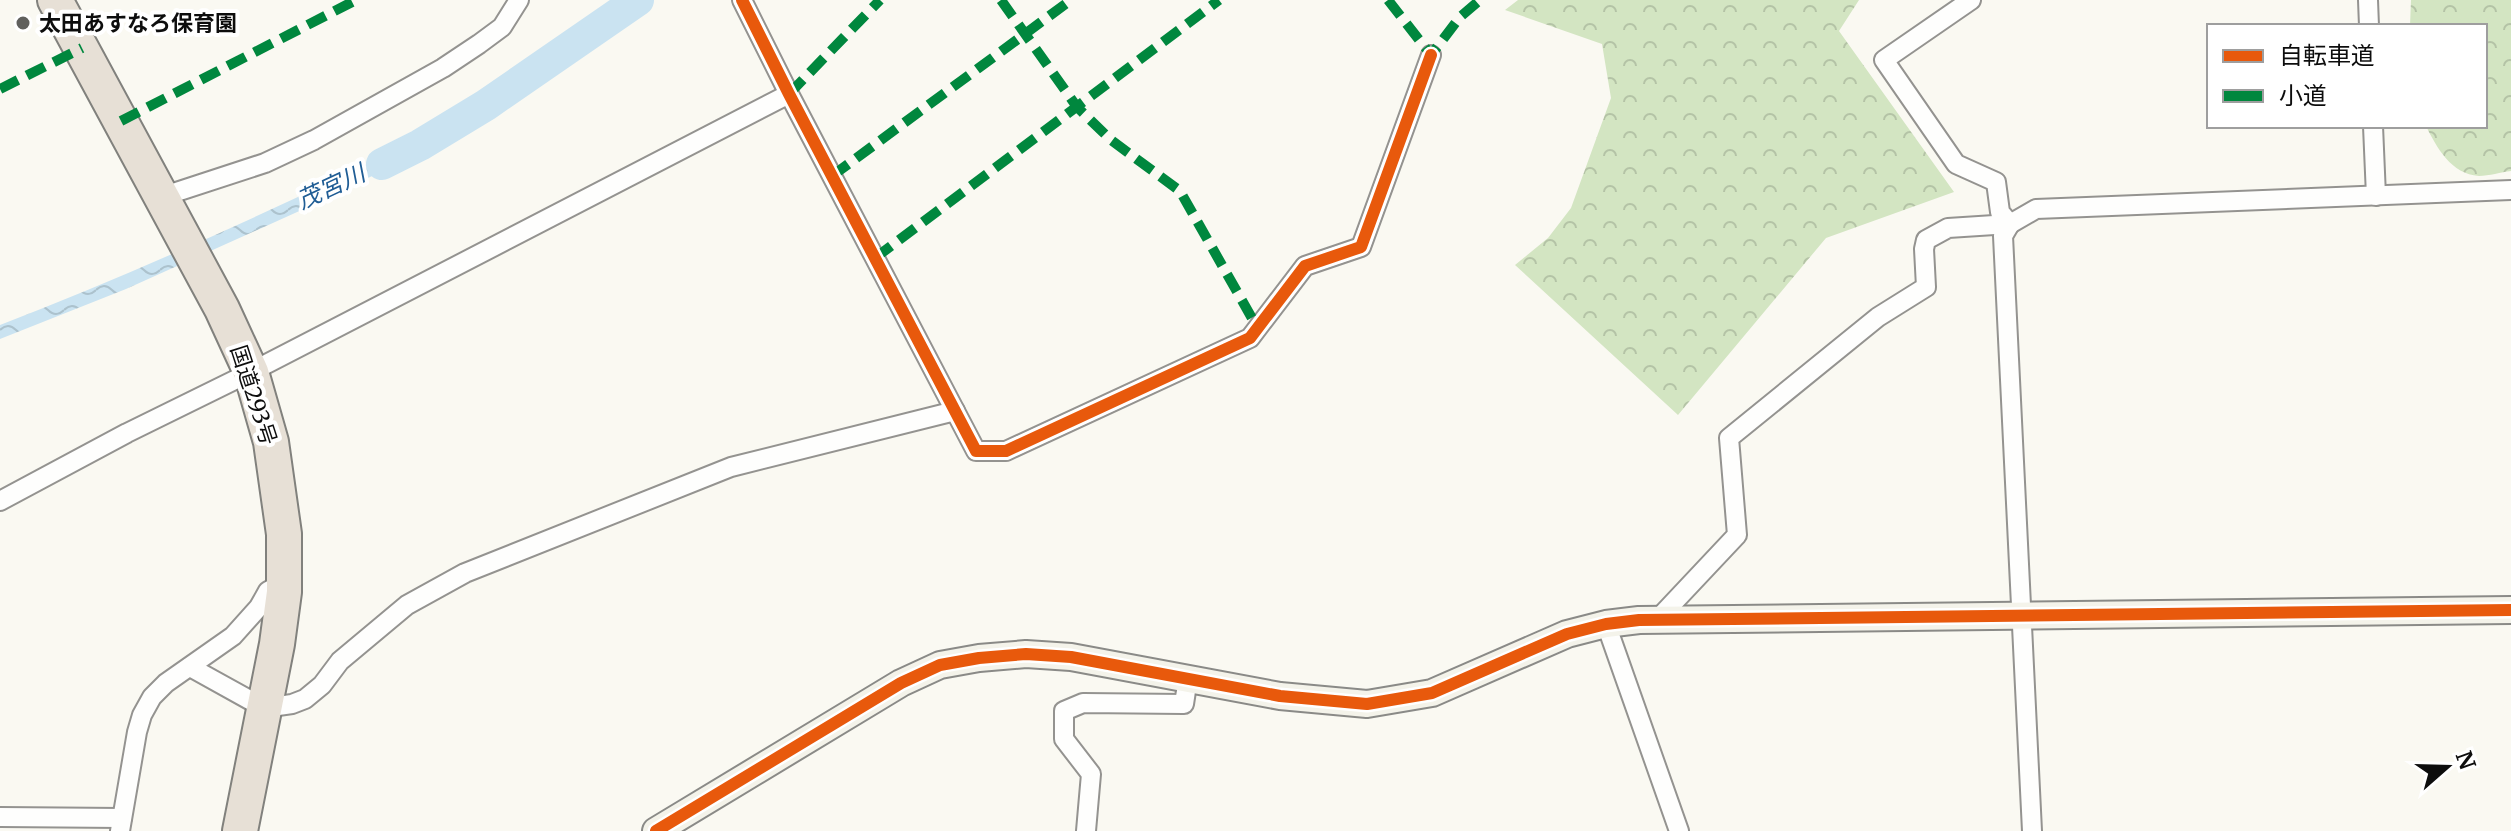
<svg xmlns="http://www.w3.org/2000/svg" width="2511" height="831" font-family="Merriweather,'Noto Sans JP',serif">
<defs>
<pattern id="forest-crowns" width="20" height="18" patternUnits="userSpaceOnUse" patternTransform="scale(2)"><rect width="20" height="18" fill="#d3e5c2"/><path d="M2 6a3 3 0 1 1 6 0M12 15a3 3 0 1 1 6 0" fill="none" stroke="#b4c3a6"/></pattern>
<pattern id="water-waves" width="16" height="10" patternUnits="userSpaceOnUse" patternTransform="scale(2)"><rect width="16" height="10" fill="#cae3f1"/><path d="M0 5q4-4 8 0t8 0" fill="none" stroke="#acc2cd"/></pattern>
</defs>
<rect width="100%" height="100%" fill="#faf9f2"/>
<g fill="url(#forest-crowns)">
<polygon points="1518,0 1859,0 1839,31 1954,192 1826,238 1678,415 1515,265 1548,238 1571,208 1611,98 1602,44 1505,10"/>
<path d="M2411 0H2511V171C2501 172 2489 176 2479 176 2451 174 2437 148 2426 126H2485V26H2410Z"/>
</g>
<path fill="url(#water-waves)" d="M418 139 424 150 326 199 126 289 0 339V325C142 270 281 207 418 139Z"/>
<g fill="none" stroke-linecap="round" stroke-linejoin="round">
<polyline stroke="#cae3f1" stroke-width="32" points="382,164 420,145 486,105 638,0"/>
<defs>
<g id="street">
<polyline points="742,0 789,94 976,451 1006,451 1250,338 1305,266 1361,247 1431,55"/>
<polyline points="1971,0 1884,60 1956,164 1996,182 2000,212 2010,224"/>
<polyline points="2368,0 2369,26"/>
<polyline points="2373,126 2376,196"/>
<polyline points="161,197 265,163 314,140 443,68 479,44 502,27 519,0"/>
<polyline points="2010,224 2003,236 2032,831"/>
<polyline points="0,501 127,433 251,372 789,94"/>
<polyline points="1657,620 1737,535 1729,438 1878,317 1926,287 1924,249 1926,240 1948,228 2010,224 2036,209 2511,190"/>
<polyline points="1606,624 1679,831"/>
<polyline points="190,667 264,708 292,704 305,699 322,685 340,661 407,605 465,573 731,467 955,411"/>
<polyline points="0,817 122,818"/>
<polyline points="120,831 137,732 142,715 152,697 166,683 233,636 259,607 268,591 284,582"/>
<polyline points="1086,831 1091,774 1064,739 1064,711 1083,703 1184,704 1188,678"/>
</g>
<polyline id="secondary" points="656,831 901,683 940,665 979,658 1026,654 1071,657 1280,696 1367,704 1432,693 1567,634 1606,624 1639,620 2511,610"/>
<polyline id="highway" points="55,0 222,309 251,372 271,442 284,534 284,592 277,644 240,831"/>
</defs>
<use href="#street" stroke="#949390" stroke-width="22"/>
<use href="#secondary" stroke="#8a8a87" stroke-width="30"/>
<use href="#highway" stroke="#81817d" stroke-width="38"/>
<use href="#street" stroke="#fefefd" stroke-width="18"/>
<use href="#secondary" stroke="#f4f3ea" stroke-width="26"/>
<use href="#highway" stroke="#e7e0d6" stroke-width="34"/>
<g stroke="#00873e" stroke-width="10" stroke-dasharray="20 10" stroke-linecap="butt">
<polyline points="1001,0 1077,107 1111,140 1180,191 1257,327"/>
<polyline points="1388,0 1431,55 1460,17 1480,0"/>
<polyline points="0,89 82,48"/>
<polyline points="789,94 880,0"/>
<polyline points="121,121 356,0"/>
<polyline points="832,176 1071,0"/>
<polyline points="875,258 1219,0"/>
</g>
<defs>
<g id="cycleway">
<polyline points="742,0 789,94 976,451 1006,451 1250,338 1305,266 1361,247 1431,55"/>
<polyline points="656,831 901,683 940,665 979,658 1026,654 1071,657 1280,696 1367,704 1432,693 1567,634 1606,624 1639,620 2511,610"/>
</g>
</defs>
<use href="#cycleway" stroke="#fff" stroke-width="17"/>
<use href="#cycleway" stroke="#e8590c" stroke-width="12"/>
</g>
<circle fill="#60605d" stroke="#fff" stroke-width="3" cx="23" cy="23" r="8"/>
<g text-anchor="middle" stroke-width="8" stroke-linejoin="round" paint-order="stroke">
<g font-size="22" font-weight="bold" fill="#0d0d0d" stroke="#fff" text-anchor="start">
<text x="39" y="31">太田あすなろ保育園</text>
</g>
<g font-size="22" fill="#0d0d0d" stroke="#fff">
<text transform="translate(254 395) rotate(72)" y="8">国道293号</text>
</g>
<g font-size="24" font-style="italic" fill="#205d95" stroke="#fff">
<text transform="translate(331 187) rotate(-25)" y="8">茂宮川</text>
</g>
</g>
<rect x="2207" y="24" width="280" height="104" fill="#ffffff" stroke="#9e9e9e" stroke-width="2"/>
<rect x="2223" y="50" width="40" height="12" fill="#e8590c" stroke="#9e9e9e" stroke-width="2"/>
<text x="2279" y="64" font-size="24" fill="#0d0d0d">自転車道</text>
<rect x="2223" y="90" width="40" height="12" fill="#00873e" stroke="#9e9e9e" stroke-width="2"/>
<text x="2279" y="104" font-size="24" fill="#0d0d0d">小道</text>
<g transform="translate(2447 767) rotate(70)" stroke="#ffffff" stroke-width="6" paint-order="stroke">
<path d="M0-6L14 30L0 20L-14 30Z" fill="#0d0d0d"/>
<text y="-12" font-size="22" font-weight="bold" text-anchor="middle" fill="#0d0d0d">N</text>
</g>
</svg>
